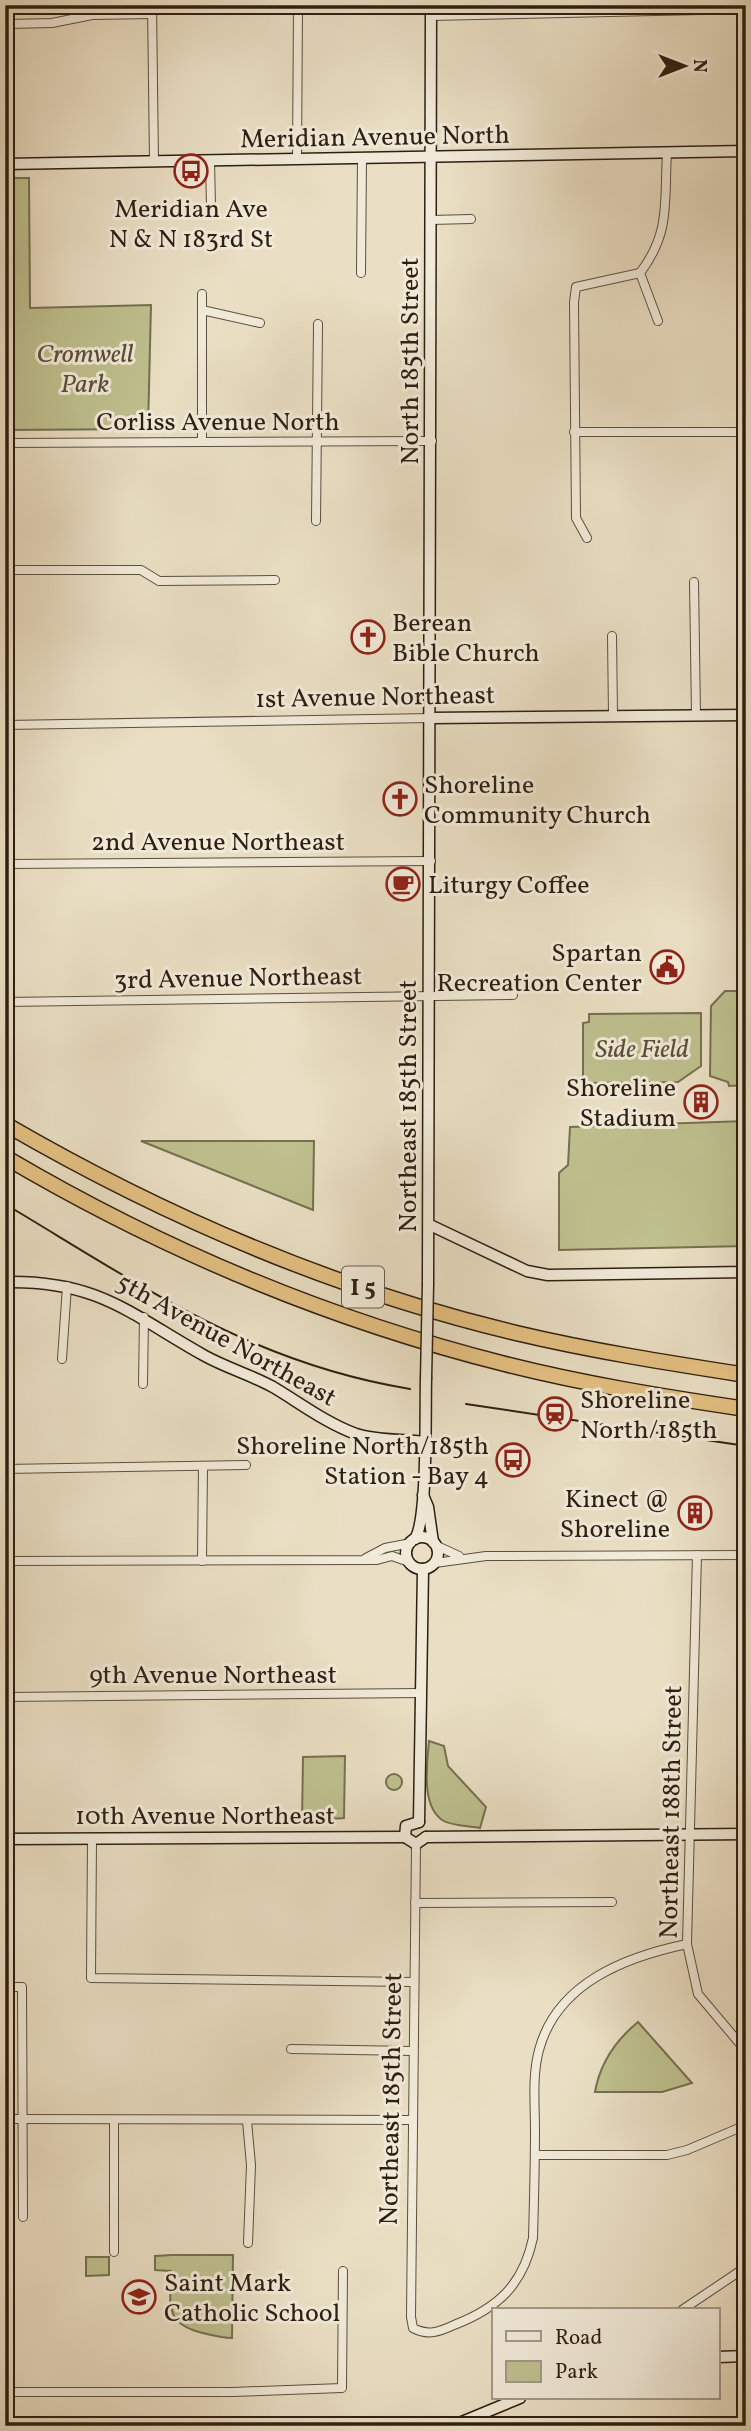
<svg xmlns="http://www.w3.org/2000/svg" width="751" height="2431" font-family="Vollkorn,serif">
<rect width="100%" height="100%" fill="#eadfc4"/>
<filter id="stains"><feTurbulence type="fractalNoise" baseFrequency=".00286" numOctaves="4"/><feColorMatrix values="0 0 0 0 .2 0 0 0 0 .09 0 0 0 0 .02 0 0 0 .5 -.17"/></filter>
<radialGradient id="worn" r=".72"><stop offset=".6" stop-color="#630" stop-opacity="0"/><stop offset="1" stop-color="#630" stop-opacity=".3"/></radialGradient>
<g fill="#bfc08f" stroke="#767050" stroke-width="2">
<polygon points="5,178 29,178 30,308 151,305 148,429 5,430"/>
<polygon points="725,991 746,991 746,1085 729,1086 728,1082 710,1076 711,1006"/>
<polygon points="701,1013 701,1066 678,1082 583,1083 583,1023 589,1022 589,1014"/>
<polygon points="746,1121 746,1246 559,1250 559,1173 568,1165 570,1127"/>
<polygon points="141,1141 314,1141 313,1210"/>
<path d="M429 1741 444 1746 448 1766 486 1807 480 1828C470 1826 451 1826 442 1820 421 1805 427 1765 429 1741Z"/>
<polygon points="345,1756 344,1818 302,1821 303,1757"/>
<circle cx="394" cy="1782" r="8"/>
<path d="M638 2022 692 2083 662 2092H595C600 2063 615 2041 638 2022Z"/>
<path d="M172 2255H233L232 2338C221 2338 211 2335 199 2332 163 2322 171 2302 171 2271L155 2270V2256Z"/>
<polygon points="86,2257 109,2257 109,2275 86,2276"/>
</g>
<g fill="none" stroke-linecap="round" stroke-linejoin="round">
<defs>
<g id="street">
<polyline points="152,5 154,162"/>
<polyline points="431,16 746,9"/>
<polyline points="9,24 52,23 92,15 152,14"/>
<polyline points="297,159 298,5"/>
<polyline points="210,161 211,206"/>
<polyline points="431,220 471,219"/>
<polyline points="361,273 362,158"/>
<path d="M640 273C671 232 664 202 667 153"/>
<polyline points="640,273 658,321"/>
<polyline points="202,310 260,323"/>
<polyline points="574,432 746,432"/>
<polyline points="202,440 202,294"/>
<polyline points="5,443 432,441"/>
<polyline points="316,521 318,324"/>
<polyline points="587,538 576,518 574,302 576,287 640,273"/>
<polyline points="5,570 141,570 159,581 275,580"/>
<polyline points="694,582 696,715"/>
<polyline points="612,636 613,715"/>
<polyline points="5,725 431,718"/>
<polyline points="5,864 431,861"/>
<polyline points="5,1002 513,995"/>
<polyline points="62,1359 67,1286"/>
<polyline points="143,1384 144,1317"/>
<polyline points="5,1469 246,1465"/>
<polyline points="435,1545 459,1556"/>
<polyline points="697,1555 687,1944 698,1994 746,2051"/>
<polyline points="366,1558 385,1548 411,1543"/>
<polyline points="5,1561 377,1560 392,1556 409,1562"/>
<polyline points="202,1561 203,1466"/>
<polyline points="435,1563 486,1556 746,1555"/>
<polyline points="5,1697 421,1693"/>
<polyline points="92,1838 91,1978 413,1982"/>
<path d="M416 1844 411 2317 413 2328C428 2336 439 2332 454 2325 498 2308 523 2285 533 2238 534 2202 535 2166 535 2131 535 2104 532 2076 539 2050 557 1983 625 1957 687 1944"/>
<polyline points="415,1903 612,1902"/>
<polyline points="12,1987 22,1987 23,2217"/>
<polyline points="291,2049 413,2051"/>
<polyline points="5,2119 412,2120"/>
<polyline points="114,2120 114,2252"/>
<polyline points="247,2121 251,2165 248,2243"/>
<polyline points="535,2155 667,2155 687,2150 746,2125"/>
<polyline points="682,2310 746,2267"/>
<polyline points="5,2392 232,2392 342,2388 343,2271"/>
</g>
<g id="secondary">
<polyline points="5,164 746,151"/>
<polyline points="431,718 746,715"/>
<polyline points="430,1225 527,1271 548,1275 746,1272"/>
<path d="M5 1282C98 1280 130 1314 205 1356 227 1368 251 1375 273 1387 300 1403 326 1423 356 1434 377 1441 402 1439 425 1442"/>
<polyline points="428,1284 431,5"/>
<polyline points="423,1495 428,1507 433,1542"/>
<circle cx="422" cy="1553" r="16"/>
<path d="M415 1539C428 1519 425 1410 426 1379"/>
<polyline points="419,1822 423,1569"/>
<polyline points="405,1837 416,1844 426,1837"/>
<polyline points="405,1837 406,1826 419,1822"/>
<polyline points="426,1837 746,1834"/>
<polyline points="5,1839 405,1837"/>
<polyline points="718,2357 746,2356"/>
<polyline points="452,2426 520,2398"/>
</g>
<g id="highway">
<path d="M5 1124C165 1217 336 1290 516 1333 592 1351 669 1363 746 1375"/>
<path d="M5 1157C161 1249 330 1320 505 1364 584 1384 665 1397 746 1409"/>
</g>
</defs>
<use href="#street" stroke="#5d4f3e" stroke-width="10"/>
<use href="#secondary" stroke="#2e1f12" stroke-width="13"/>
<use href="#highway" stroke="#2e1f12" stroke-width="17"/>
<use href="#street" stroke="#f1ead9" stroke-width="8"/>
<use href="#secondary" stroke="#f1ead9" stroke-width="10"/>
<use href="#highway" stroke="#e5c082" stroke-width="14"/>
<g stroke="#2e1f12" stroke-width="2">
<path d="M5 1204C141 1285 250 1363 410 1389"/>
<polyline points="466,1404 746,1446"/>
</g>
<defs>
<polyline id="secondary-bridge" points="426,1379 428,1284"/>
</defs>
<use href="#secondary-bridge" stroke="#2e1f12" stroke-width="13" stroke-linecap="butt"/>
<use href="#secondary-bridge" stroke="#f1ead9" stroke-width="10"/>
</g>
<defs>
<symbol id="bus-ring" viewBox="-11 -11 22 22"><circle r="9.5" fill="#f1ead9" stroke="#8f2418" stroke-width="1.5"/><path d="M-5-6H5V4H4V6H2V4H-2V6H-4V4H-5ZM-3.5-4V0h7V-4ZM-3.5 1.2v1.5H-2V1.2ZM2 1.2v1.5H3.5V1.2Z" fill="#8f2418"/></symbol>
<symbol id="church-ring" viewBox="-11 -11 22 22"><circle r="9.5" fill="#f1ead9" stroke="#8f2418" stroke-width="1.5"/><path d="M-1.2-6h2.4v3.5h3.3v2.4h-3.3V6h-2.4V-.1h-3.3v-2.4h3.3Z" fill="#8f2418"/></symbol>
<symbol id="cafe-ring" viewBox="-11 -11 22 22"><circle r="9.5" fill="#f1ead9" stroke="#8f2418" stroke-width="1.5"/><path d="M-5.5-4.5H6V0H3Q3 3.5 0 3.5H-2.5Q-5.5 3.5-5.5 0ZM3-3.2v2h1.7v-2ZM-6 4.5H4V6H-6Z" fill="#8f2418"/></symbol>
<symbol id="civic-ring" viewBox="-11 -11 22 22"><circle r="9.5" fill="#f1ead9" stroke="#8f2418" stroke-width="1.5"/><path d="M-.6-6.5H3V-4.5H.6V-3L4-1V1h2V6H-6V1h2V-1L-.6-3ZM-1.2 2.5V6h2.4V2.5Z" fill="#8f2418"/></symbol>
<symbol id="building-ring" viewBox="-11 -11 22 22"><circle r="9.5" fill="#f1ead9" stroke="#8f2418" stroke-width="1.5"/><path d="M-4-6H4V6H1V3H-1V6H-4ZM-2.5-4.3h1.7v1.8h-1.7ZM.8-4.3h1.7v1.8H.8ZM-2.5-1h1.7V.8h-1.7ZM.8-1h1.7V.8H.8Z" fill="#8f2418"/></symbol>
<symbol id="station-ring" viewBox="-11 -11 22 22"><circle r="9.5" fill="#f1ead9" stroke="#8f2418" stroke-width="1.5"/><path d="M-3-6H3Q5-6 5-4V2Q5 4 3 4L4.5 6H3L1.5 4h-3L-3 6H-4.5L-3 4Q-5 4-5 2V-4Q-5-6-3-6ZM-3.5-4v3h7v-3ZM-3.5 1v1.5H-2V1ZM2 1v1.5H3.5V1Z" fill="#8f2418"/></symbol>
<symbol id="school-ring" viewBox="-11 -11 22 22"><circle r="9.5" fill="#f1ead9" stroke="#8f2418" stroke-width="1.5"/><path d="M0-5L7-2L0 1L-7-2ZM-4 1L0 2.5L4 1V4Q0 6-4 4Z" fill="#8f2418"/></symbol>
</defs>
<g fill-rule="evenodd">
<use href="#bus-ring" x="172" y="152" width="38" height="38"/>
<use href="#church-ring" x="349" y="618" width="38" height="38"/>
<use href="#church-ring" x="381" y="780" width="38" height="38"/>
<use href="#cafe-ring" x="384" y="865" width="38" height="38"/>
<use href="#civic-ring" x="648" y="948" width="38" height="38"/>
<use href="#building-ring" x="682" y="1083" width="38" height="38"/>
<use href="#station-ring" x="536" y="1395" width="38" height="38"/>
<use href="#bus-ring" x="494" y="1441" width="38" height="38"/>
<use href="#building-ring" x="676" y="1494" width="38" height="38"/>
<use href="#school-ring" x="120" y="2278" width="38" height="38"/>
</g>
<g text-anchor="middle" stroke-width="6" stroke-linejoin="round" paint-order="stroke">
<rect fill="#f1ead9" stroke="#685c4e" stroke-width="2" x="342" y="1266.5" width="42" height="41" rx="5"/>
<g font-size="24" font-weight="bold" fill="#2e1f12">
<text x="363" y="1295">I 5</text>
</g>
<g font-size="26" fill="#2e1f12" stroke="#f1ead9">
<text transform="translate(375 136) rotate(-1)" y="9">Meridian Avenue North</text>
<text transform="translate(409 361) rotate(-90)" y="9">North 185th Street</text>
<text x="218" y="430">Corliss Avenue North</text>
<text transform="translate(375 696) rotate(-1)" y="9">1st Avenue Northeast</text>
<text x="218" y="850">2nd Avenue Northeast</text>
<text transform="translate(238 977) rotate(-1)" y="9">3rd Avenue Northeast</text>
<text transform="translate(407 1106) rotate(-90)" y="9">Northeast 185th Street</text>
<text transform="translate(227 1339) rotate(29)" y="9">5th Avenue Northeast</text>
<text x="213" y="1683">9th Avenue Northeast</text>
<text transform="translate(670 1812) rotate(-89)" y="9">Northeast 188th Street</text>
<text x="205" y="1824">10th Avenue Northeast</text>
<text transform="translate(390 2099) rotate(-89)" y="9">Northeast 185th Street</text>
</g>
<g font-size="26" fill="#2e1f12" stroke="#f1ead9" text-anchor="start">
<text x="191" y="217" text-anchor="middle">Meridian Ave<tspan x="191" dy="30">N &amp; N 183rd St</tspan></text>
<text x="392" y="631">Berean<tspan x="392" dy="30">Bible Church</tspan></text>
<text x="424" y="793">Shoreline<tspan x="424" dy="30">Community Church</tspan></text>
<text x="428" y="893">Liturgy Coffee</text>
<text x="642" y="961" text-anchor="end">Spartan<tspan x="642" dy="30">Recreation Center</tspan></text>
<text x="676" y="1096" text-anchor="end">Shoreline<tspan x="676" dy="30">Stadium</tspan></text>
<text x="580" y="1408">Shoreline<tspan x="580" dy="30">North/185th</tspan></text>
<text x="489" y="1454" text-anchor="end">Shoreline North/185th<tspan x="489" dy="30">Station - Bay 4</tspan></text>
<text x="670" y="1507" text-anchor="end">Kinect @<tspan x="670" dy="30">Shoreline</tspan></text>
<text x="164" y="2291">Saint Mark<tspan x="164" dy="30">Catholic School</tspan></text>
</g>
<g font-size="26" font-style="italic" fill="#5a4f38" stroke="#f1ead9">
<text x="85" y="362">Cromwell<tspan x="85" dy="30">Park</tspan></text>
<text x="642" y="1057">Side Field</text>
</g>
</g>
<rect width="751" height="2431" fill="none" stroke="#eadfc4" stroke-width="28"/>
<rect x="7" y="7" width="737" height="2417" fill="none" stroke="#2e1f12" stroke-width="3.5"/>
<rect x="14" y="14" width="723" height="2403" fill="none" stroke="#2e1f12" stroke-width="2"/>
<rect x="492" y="2308" width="228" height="91" fill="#f1ead9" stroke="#a39989" stroke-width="2"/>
<rect x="506" y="2331" width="35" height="10" fill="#f1ead9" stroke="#a39989" stroke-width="2"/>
<text x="555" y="2344" font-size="21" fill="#2e1f12">Road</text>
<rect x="506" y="2361" width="35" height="21" fill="#bfc08f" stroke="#a39989" stroke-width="2"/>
<text x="555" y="2378" font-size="21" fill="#2e1f12">Park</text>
<g transform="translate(684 66) rotate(90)" stroke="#f1ead9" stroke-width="5" paint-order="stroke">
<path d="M0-5L12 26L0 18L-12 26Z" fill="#2e1f12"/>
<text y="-10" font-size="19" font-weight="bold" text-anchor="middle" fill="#2e1f12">N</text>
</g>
<rect width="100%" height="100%" filter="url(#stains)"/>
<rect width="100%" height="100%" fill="url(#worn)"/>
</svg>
